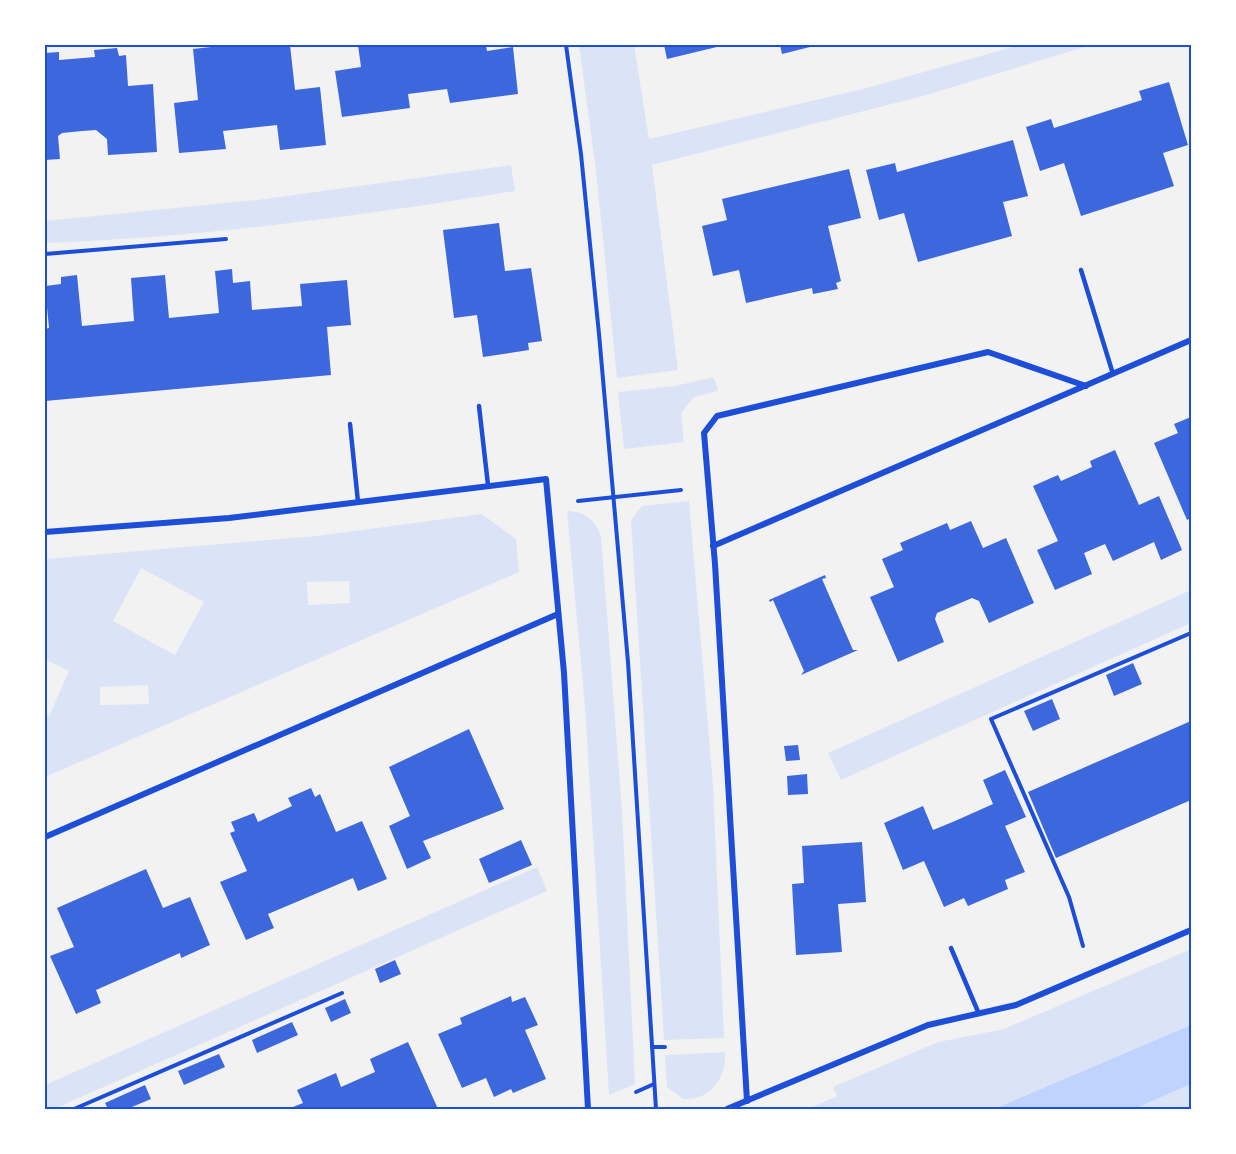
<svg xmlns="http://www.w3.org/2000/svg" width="1236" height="1154" font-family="Inter,sans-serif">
<rect width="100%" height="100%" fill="#f2f2f2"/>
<g fill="#dbe4f7" fill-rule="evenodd">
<polygon points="579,45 634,45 649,139 863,89 1020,45 1091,45 923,96 652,165 678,370 617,378 596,171"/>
<path d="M511 165 515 191C360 216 202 237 45 243V221L257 200Z"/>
<polygon points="714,377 718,391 694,397 681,413 684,442 624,449 618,392 675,386"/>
<polygon points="689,501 713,785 724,1038 664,1040 631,520 642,506"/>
<path d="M567 511C585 511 595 520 601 536L622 810 635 1084 609 1095 585 707Z"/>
<path d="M482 514 516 539 519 572 45 777V714L49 716 69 671 45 659V559L316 536ZM141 568 204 602 175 655 113 621ZM349 581 350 603 308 605 307 582ZM148 685 149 704 100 705V687Z"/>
<polygon points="1191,590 1191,623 841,780 828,753"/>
<polygon points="537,867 547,891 54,1109 45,1109 45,1085"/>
<polygon points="1191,949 1191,1025 994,1109 808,1109 837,1096 833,1087 938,1042 1004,1029"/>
<path d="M725 1052C727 1077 710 1101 683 1099L667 1087 665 1055Z"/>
<polygon points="1191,1084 1191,1109 1134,1109"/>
</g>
<polygon fill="#bfd3fe" points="1191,1025 1191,1084 1134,1109 994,1109"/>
<g fill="#3d67dc">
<polygon points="229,45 290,45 295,90 320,87 326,145 280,150 277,125 223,131 226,149 179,153 174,103 198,100 193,49"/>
<polygon points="358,45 486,45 487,51 513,47 518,94 450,103 447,89 408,94 410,108 342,117 335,71 361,67"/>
<polygon points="664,45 721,45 721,46 667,59"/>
<polygon points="780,45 814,45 814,46 782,54"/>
<polygon points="117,48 119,56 126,55 128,86 153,84 157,152 108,155 107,139 96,130 82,131 62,133 58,136 60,159 45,160 45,53 59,52 59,60 95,57 94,50"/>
<polygon points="1169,82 1188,145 1163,153 1174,186 1081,216 1064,163 1040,171 1026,127 1051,119 1054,128 1142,100 1139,91"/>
<polygon points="1013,140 1028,196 1003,202 1012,236 918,262 904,213 879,220 866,170 895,163 897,172"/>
<polygon points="849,169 861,218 828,226 841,281 836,283 838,289 813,294 812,288 746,303 739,270 713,276 702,226 727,220 722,199"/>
<polygon points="499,223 505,271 531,268 542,341 528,343 529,350 483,357 477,315 454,318 443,230"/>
<polygon points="232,269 233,283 250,281 252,310 302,306 300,284 347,280 351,325 327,327 331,375 45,401 45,329 49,328 45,286 61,284 61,277 77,275 82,326 134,321 131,278 165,275 169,318 219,313 215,271"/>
<polygon points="1191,417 1191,518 1187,520 1154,443 1178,433 1174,424"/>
<polygon points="1115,450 1139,505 1159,496 1182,550 1161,560 1154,542 1113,561 1105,544 1084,553 1092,574 1055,590 1037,550 1058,541 1033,486 1058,475 1061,481 1077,474 1092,467 1090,461"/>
<polygon points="971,521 983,548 1006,538 1034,603 989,623 979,601 972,598 937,613 935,619 944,642 898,662 870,597 894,587 882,559 903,550 900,543 947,523 950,530"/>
<polygon points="825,575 826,578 822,579 853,650 858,650 801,675 804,671 773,600 770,602 769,600"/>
<polygon points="1133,663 1142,684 1114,696 1106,675"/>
<polygon points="1052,699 1060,719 1033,731 1024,711"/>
<polygon points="1191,721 1191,800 1056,858 1028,792"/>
<polygon points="469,729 504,809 423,841 431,858 407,869 389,826 410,816 389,767"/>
<polygon points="798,745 800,760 786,761 784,746"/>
<polygon points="1005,770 1026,817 1005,826 1025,872 1005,880 1008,889 968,906 964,898 944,907 924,861 903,870 884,823 923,806 933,830 955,821 993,804 983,780"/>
<polygon points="807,774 808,794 788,795 787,776"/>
<polygon points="311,788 315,797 320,794 336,832 362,821 387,879 358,891 353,878 268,914 274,928 246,940 220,882 247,871 230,833 235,831 231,822 254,813 258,822 292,806 288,798"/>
<polygon points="521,840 532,865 489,883 479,859"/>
<polygon points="862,842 866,902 838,904 842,952 796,955 792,884 804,883 802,846"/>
<polygon points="146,869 163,908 190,897 210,945 181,958 180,953 96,990 101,1003 76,1014 50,956 74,947 57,908"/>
<polygon points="395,960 401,974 380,983 375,969"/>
<polygon points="511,996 512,1002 525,997 538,1025 525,1030 546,1079 513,1093 511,1089 494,1097 486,1078 462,1088 438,1034 462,1024 460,1018"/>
<polygon points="345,999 351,1013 331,1022 325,1008"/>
<polygon points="292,1022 298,1035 257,1053 252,1040"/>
<polygon points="408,1042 438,1109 288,1109 303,1103 297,1090 336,1073 341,1087 375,1072 370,1059"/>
<polygon points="219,1054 225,1067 184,1085 178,1071"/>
<polygon points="145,1085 151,1099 127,1109 108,1109 105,1103"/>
</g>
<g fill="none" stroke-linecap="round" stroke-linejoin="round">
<g stroke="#1d4ed8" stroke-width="4">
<polyline points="566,45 581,154 599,334 628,662 656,1109"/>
<polyline points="45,254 226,239"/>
<polyline points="578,501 681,490"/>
<polyline points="1083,946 1069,897 991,719 1191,633"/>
<polyline points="652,1047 665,1047"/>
<polyline points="636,1092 654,1084"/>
<polyline points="74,1109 342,993"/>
</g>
<g stroke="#1d4ed8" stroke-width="4.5">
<polyline points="1081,270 1113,374"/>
<polyline points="479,406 488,485"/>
<polyline points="350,424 358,502"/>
<polyline points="951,948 979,1014"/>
</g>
<g stroke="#1d4ed8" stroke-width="6">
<polyline points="45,532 229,518 546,479 564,673 588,1109"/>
<polyline points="713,546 1191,340"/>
<polyline points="45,837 558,614"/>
<polyline points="747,1101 715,564 704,433 717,416 988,352 1086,386"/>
<polyline points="727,1109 928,1025 1016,1005 1191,930"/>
</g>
</g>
<rect width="1236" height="1154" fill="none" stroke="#ffffff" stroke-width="93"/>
<rect x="46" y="46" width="1144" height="1062" fill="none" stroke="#1d4ed8" stroke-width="2"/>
</svg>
